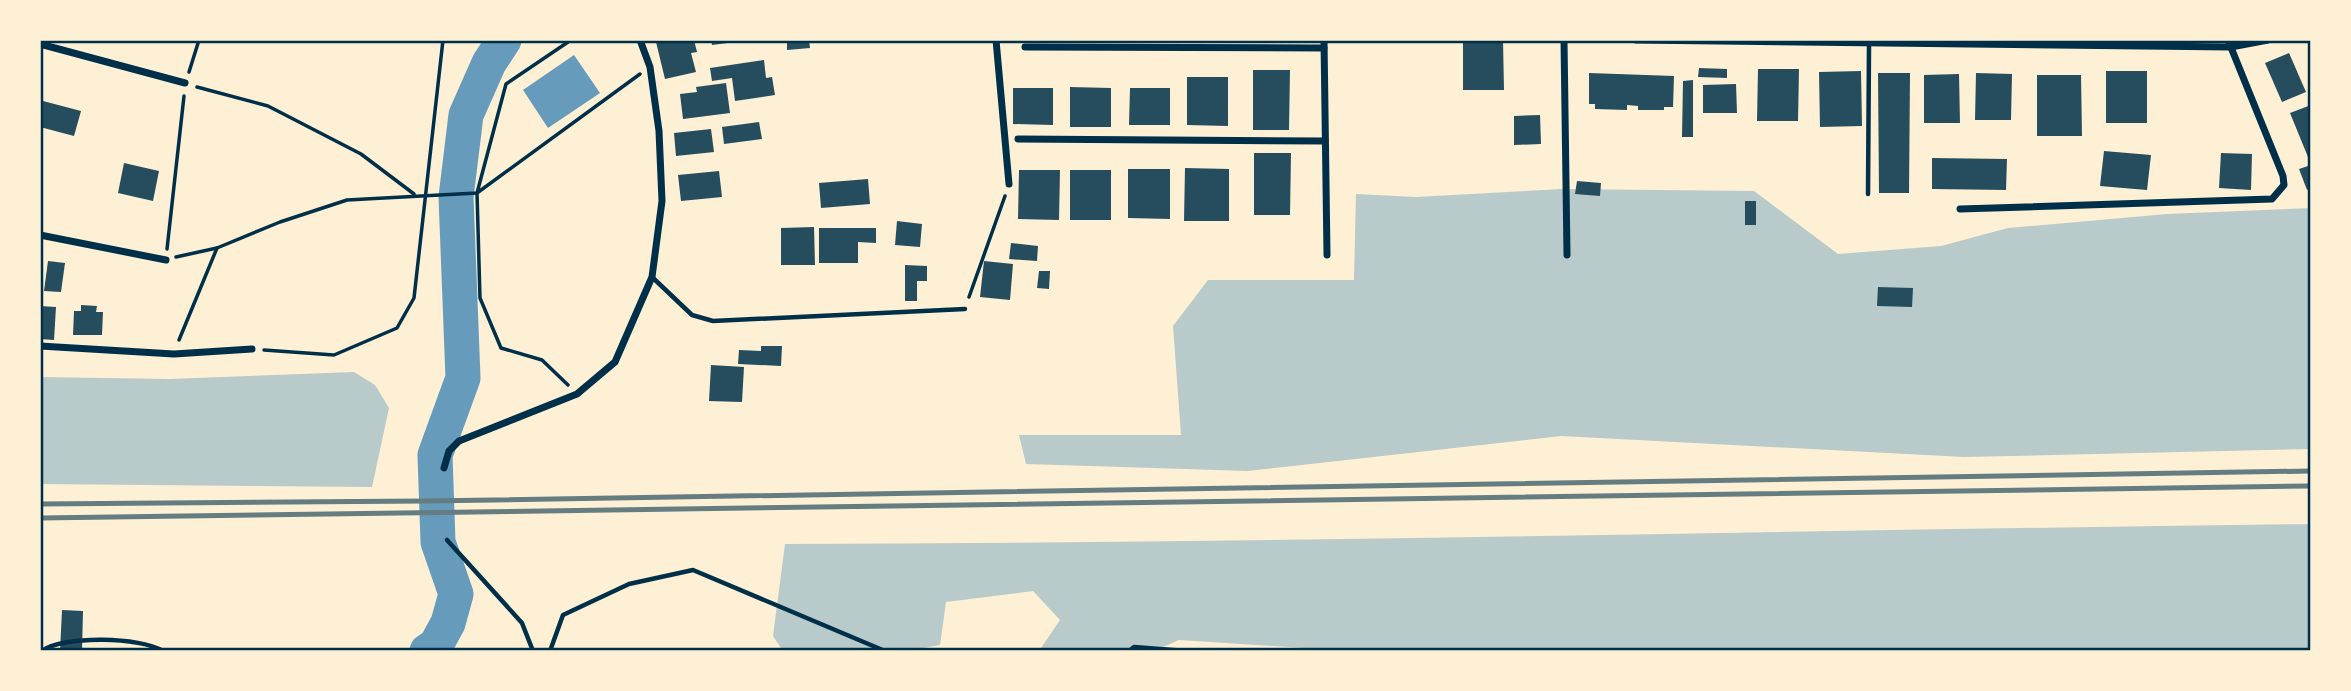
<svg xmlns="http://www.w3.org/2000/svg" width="2351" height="691" font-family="'Fira Sans Condensed',sans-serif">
<rect width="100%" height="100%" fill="#fdf0d5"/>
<g fill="#b9caca">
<polygon points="1562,189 1754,191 1838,254 1941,246 2008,228 2167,214 2311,208 2311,449 1964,457 1561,436 1248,471 1026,464 1019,435 1181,435 1173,326 1208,280 1354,280 1356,194 1416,197"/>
<polygon points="354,372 375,385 389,408 372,487 40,484 40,377 169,379"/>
<path d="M2311 524V651H1351L1179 640 1154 651H1039L1060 620 1033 591 946 602 940 645 905 651H783L773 636 785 544C1294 543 1802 530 2311 524Z"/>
</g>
<polygon fill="#669bbc" points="574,55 600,93 548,128 523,90"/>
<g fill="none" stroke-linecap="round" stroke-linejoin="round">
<polyline stroke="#669bbc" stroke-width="35" points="427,651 436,645 448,623 456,594 438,542 435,455 463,378 456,197 466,115 489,63 504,40"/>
</g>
<g fill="#264d5e">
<polygon points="665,40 694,40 697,52 691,53 696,72 665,79 656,42"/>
<polygon points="711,40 735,40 735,42 712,45"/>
<polygon points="787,40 809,40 810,48 787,50"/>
<polygon points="1463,40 1503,40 1504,90 1463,90"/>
<polygon points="2289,53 2306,92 2282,102 2265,63"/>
<polygon points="764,60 766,78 772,77 775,95 735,101 732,78 712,81 710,68"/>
<polygon points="1699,68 1727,69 1727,78 1698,77"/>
<polygon points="1758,69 1799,69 1798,121 1757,121"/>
<polygon points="1253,70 1290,70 1289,130 1253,130"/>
<polygon points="1861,71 1862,126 1820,127 1819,72"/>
<rect x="2106" y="71" width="41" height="52"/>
<polygon points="1589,73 1674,76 1673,107 1664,107 1664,110 1638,110 1638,106 1627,105 1627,110 1595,109 1595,104 1589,104"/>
<polygon points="1878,73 1910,73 1909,193 1879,193"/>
<polygon points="1976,73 2012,74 2011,120 1975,120"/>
<polygon points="1959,74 1960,123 1924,123 1924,75"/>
<polygon points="2037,75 2081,75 2082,136 2037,136"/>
<polygon points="1187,77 1228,77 1228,126 1187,125"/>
<polygon points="1693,80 1693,137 1682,137 1683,81"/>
<polygon points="726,83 730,113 683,119 680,94 697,92 696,87"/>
<polygon points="1736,84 1737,113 1703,113 1703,85"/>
<polygon points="1070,87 1111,88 1111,127 1070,127"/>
<polygon points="1013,88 1053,88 1053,125 1013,124"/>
<polygon points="1130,88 1170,88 1170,125 1129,125"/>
<polygon points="43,101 81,111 74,136 40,127"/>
<polygon points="2311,105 2311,156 2308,157 2290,113"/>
<polygon points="1540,115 1541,144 1514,145 1514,116"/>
<polygon points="759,122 762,139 724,144 722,127"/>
<polygon points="711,129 714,152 676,156 674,133"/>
<polygon points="2104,151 2151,155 2147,190 2100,186"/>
<polygon points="1254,153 1291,153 1290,215 1254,215"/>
<polygon points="2221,153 2252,154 2251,190 2219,188"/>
<polygon points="1932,158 2007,159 2006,190 1932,189"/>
<polygon points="124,163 159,171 153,201 118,193"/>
<polygon points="2311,165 2311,188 2307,190 2299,169"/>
<polygon points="1185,168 1229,169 1229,221 1184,221"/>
<polygon points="1128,169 1170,169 1170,219 1128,218"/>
<polygon points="1019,170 1060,170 1059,220 1018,219"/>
<rect x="1070" y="170" width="41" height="50"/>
<polygon points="719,171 722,197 681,201 678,175"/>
<polygon points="868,179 870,204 821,208 819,183"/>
<polygon points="1577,181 1601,183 1600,196 1575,194"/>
<rect x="1745" y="201" width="11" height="24"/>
<polygon points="897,221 922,224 920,247 895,245"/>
<polygon points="814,227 815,265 781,265 781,228"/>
<polygon points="819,228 876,228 876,243 858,242 858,263 819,263"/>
<polygon points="1011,243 1038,246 1037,261 1009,259"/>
<polygon points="48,261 65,263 61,292 44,291"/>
<polygon points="984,261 1013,264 1010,300 980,297"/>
<polygon points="905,265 927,266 927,281 917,281 917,301 905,301"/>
<polygon points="1039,271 1050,271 1049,289 1037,288"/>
<polygon points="1878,287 1913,288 1912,307 1877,306"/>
<polygon points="81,305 97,306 96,312 103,312 102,335 73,335 74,311 81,311"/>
<polygon points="40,306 56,307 54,340 40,339"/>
<polygon points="761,346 782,346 781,366 738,364 739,350 761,351"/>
<polygon points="711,365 744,367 742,402 709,401"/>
<polygon points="62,610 83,611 82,651 60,651"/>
</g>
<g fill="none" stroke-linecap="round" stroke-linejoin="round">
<g stroke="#003049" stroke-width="3.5">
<polyline points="189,72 199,40"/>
<polyline points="197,87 268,106 361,154 414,194"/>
<polyline points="167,249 184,96"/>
<polyline points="176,257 217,248 280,222 347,200 477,193 506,84 571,40"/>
<polyline points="969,297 1005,196"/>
<polyline points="179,340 217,248"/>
<polyline points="264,350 334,355 397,328 414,298 443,40"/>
<polyline points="568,385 542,360 501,348 480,298 477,193 640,74"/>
</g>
<g stroke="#003049" stroke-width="4.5">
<polyline points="1868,194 1869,45"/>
<polyline points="652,277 692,315 713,321 965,309"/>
<polyline points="447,540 522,623 533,651"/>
<path d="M42 651C63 635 141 637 163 651"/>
<polyline points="550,651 563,615 629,584 693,570 885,651"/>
<polyline points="1129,651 1134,647 1186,651"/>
</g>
<g stroke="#003049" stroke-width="7">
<polyline points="996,40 1009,184"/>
<polyline points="1324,40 1327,255"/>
<polyline points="1564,40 1567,255"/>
<polyline points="1636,40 2231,47 2268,40"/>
<polyline points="40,44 185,83"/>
<polyline points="1025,47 1324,48"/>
<polyline points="1018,139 1325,141"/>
<polyline points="1960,209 2272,199 2284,185 2283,176 2228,40"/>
<polyline points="40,235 166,260"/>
<polyline points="40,346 174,354 252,349"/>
<polyline points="444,468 449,451 459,441 577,394 615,362 652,277 662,201 659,131 650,67 640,40"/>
</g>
<g stroke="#657d81" stroke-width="5">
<polyline points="40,504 425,501 2311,471"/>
<polyline points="40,518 2311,486"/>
</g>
</g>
<rect width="2351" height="691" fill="none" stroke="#fdf0d5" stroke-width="84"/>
<rect x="42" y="42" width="2267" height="607" fill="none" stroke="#003049" stroke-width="2.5"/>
</svg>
